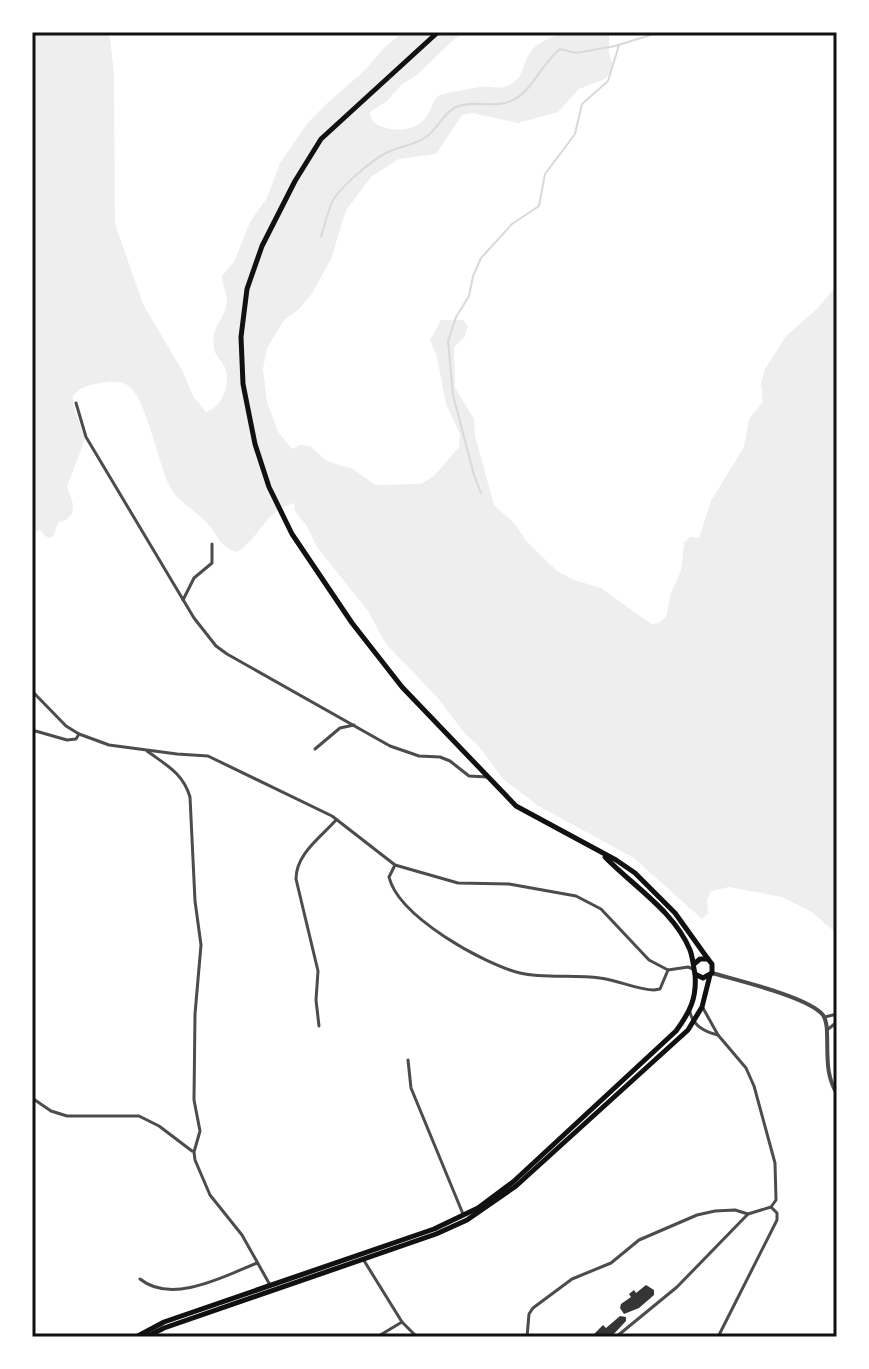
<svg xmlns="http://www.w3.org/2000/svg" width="869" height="1369" font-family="Rubik,sans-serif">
<rect width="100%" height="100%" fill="#fff"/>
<path fill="#eee" d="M32 32H107L110 38 114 74 115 224 143 304 183 372 193 396 206 412C222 407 230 385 226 370 223 361 215 357 214 348 211 326 223 322 226 306 229 296 222 286 222 276L234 262 250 222 267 198 280 163 307 124 324 106 364 71 386 46 404 32H466L453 40 417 75 402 84 387 101 370 112C371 120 373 123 380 126 398 133 419 131 429 113 433 105 433 97 443 94 455 91 468 89 480 87 490 86 501 90 510 85 531 72 517 53 548 39 567 29 588 32 609 32V53L613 65 610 73 605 79 579 89 558 112 518 123 472 113 462 115 436 154 399 159 372 176 346 210 331 259 311 295 299 309 284 320 267 348 263 369 267 402 278 432 292 449 300 445 310 446 327 461 353 469 375 485 421 484 434 476 459 447 460 434 446 404 437 357 430 340 441 320H463L468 326 464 338 454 347 455 388 474 419 475 436 494 505 515 524 527 542 557 571 574 580 601 588 651 624 659 623 666 617 671 593 681 571 684 543 690 537 699 538 711 501 744 447 749 419 763 402 761 383 765 369 786 336 818 308 837 285V934L812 912 782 897 729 887 711 891 707 900 708 913 702 919 634 858 537 805 503 779 477 744 466 735 437 697 386 644 368 611 317 547 307 526 295 511 294 503C262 513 262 536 237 552 232 550 231 551 226 547 218 541 214 530 207 523 196 511 180 503 171 489 159 467 146 398 129 386 121 380 110 381 100 383 89 385 80 387 73 396V405L85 439 67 487 73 504 72 514 66 520 58 522 54 535 50 538 45 536 40 530 32 534Z"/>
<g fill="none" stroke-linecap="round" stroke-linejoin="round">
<g stroke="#d9d9d9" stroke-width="2">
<path d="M321 237C324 226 328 212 332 202 339 188 372 160 386 153 399 146 413 146 426 137 438 129 443 113 456 107 475 99 496 110 515 99 532 90 543 62 560 49L576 53 615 46 660 32"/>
<polyline points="481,493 474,475 453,395 448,341 456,317 469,296 473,276 481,258 512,224 539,206 545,174 575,134 582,104 608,81 619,45"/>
</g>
</g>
<g fill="#353535">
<polygon points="646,1285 654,1290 654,1295 639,1308 624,1314 620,1308 621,1304 631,1297 629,1294 634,1290 636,1293"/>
<polygon points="620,1316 626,1317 626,1321 611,1337 597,1337 594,1334 603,1325 606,1328"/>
</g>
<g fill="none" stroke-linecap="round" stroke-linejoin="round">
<g stroke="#4c4c4c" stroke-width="3">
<polyline points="76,403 86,437 194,618 216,646 227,654 390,746 419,756 440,757 450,761 469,776 487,777"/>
<polyline points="183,600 194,578 212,563 212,544"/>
<polyline points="32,691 66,726 79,734 109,745 177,754 208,756 332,816 395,865 458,883 509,884 576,896 601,909 649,960 668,970 688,967 693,969"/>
<polyline points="32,730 67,740 76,739 79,734"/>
<polyline points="315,749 340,728 354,725"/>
<path d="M147 751C166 765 183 773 190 797L195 901 201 945 195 1014 194 1100 200 1131 194 1152 195 1160 210 1195 242 1235 270 1285"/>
<path d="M395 865 389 877C398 916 483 964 520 973 546 979 574 974 600 978 618 980 637 990 654 990L660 989 668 970"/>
<path d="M690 1012C693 1026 705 1032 718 1035"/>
<polyline points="825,1017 837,1014"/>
<path d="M319 1026 316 1000 318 971 296 879C296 854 320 838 336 820"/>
<polyline points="827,1030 837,1022"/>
<polyline points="408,1060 411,1088 463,1214"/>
<polyline points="32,1098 51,1111 67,1116 139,1116 159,1126 192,1151"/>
<polyline points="363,1259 402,1322 417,1337"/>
<path d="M140 1279C172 1305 225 1276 257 1263"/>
<polyline points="377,1337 402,1322"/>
<polyline points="527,1337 529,1314 533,1308 572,1279 611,1263 639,1240 697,1215 715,1211 735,1210 748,1214"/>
<polyline points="616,1337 677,1287 748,1214 771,1207 776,1200 775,1163 754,1086 746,1068 718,1035 703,1008"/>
<polyline points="718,1337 777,1220 777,1213 771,1207"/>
</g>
<path stroke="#4c4c4c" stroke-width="4" d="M712 973C736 980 809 997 823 1015 826 1020 827 1027 827 1033 828 1055 825 1074 837 1094"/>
<g stroke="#111" stroke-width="5">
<polyline points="438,32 321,139 295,181 262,246 247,289 241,337 243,384 255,444 269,487 292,534 352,623 402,687 516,806 616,860 635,873 675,913 708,959"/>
<path d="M605 857C633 886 674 911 690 950 693 958 693 965 695 974L703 978 712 973V964L708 959H700L694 964"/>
<path d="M136 1337 164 1322 434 1229 478 1208 513 1182 676 1031C690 1012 697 998 695 974"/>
<polyline points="146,1337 164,1328 436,1234 467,1220 516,1186 688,1030 702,1007 710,975"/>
</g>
</g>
<rect width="869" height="1369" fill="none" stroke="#ffffff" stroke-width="68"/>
<rect x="34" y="34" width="801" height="1301" fill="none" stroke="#111" stroke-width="3"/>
</svg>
